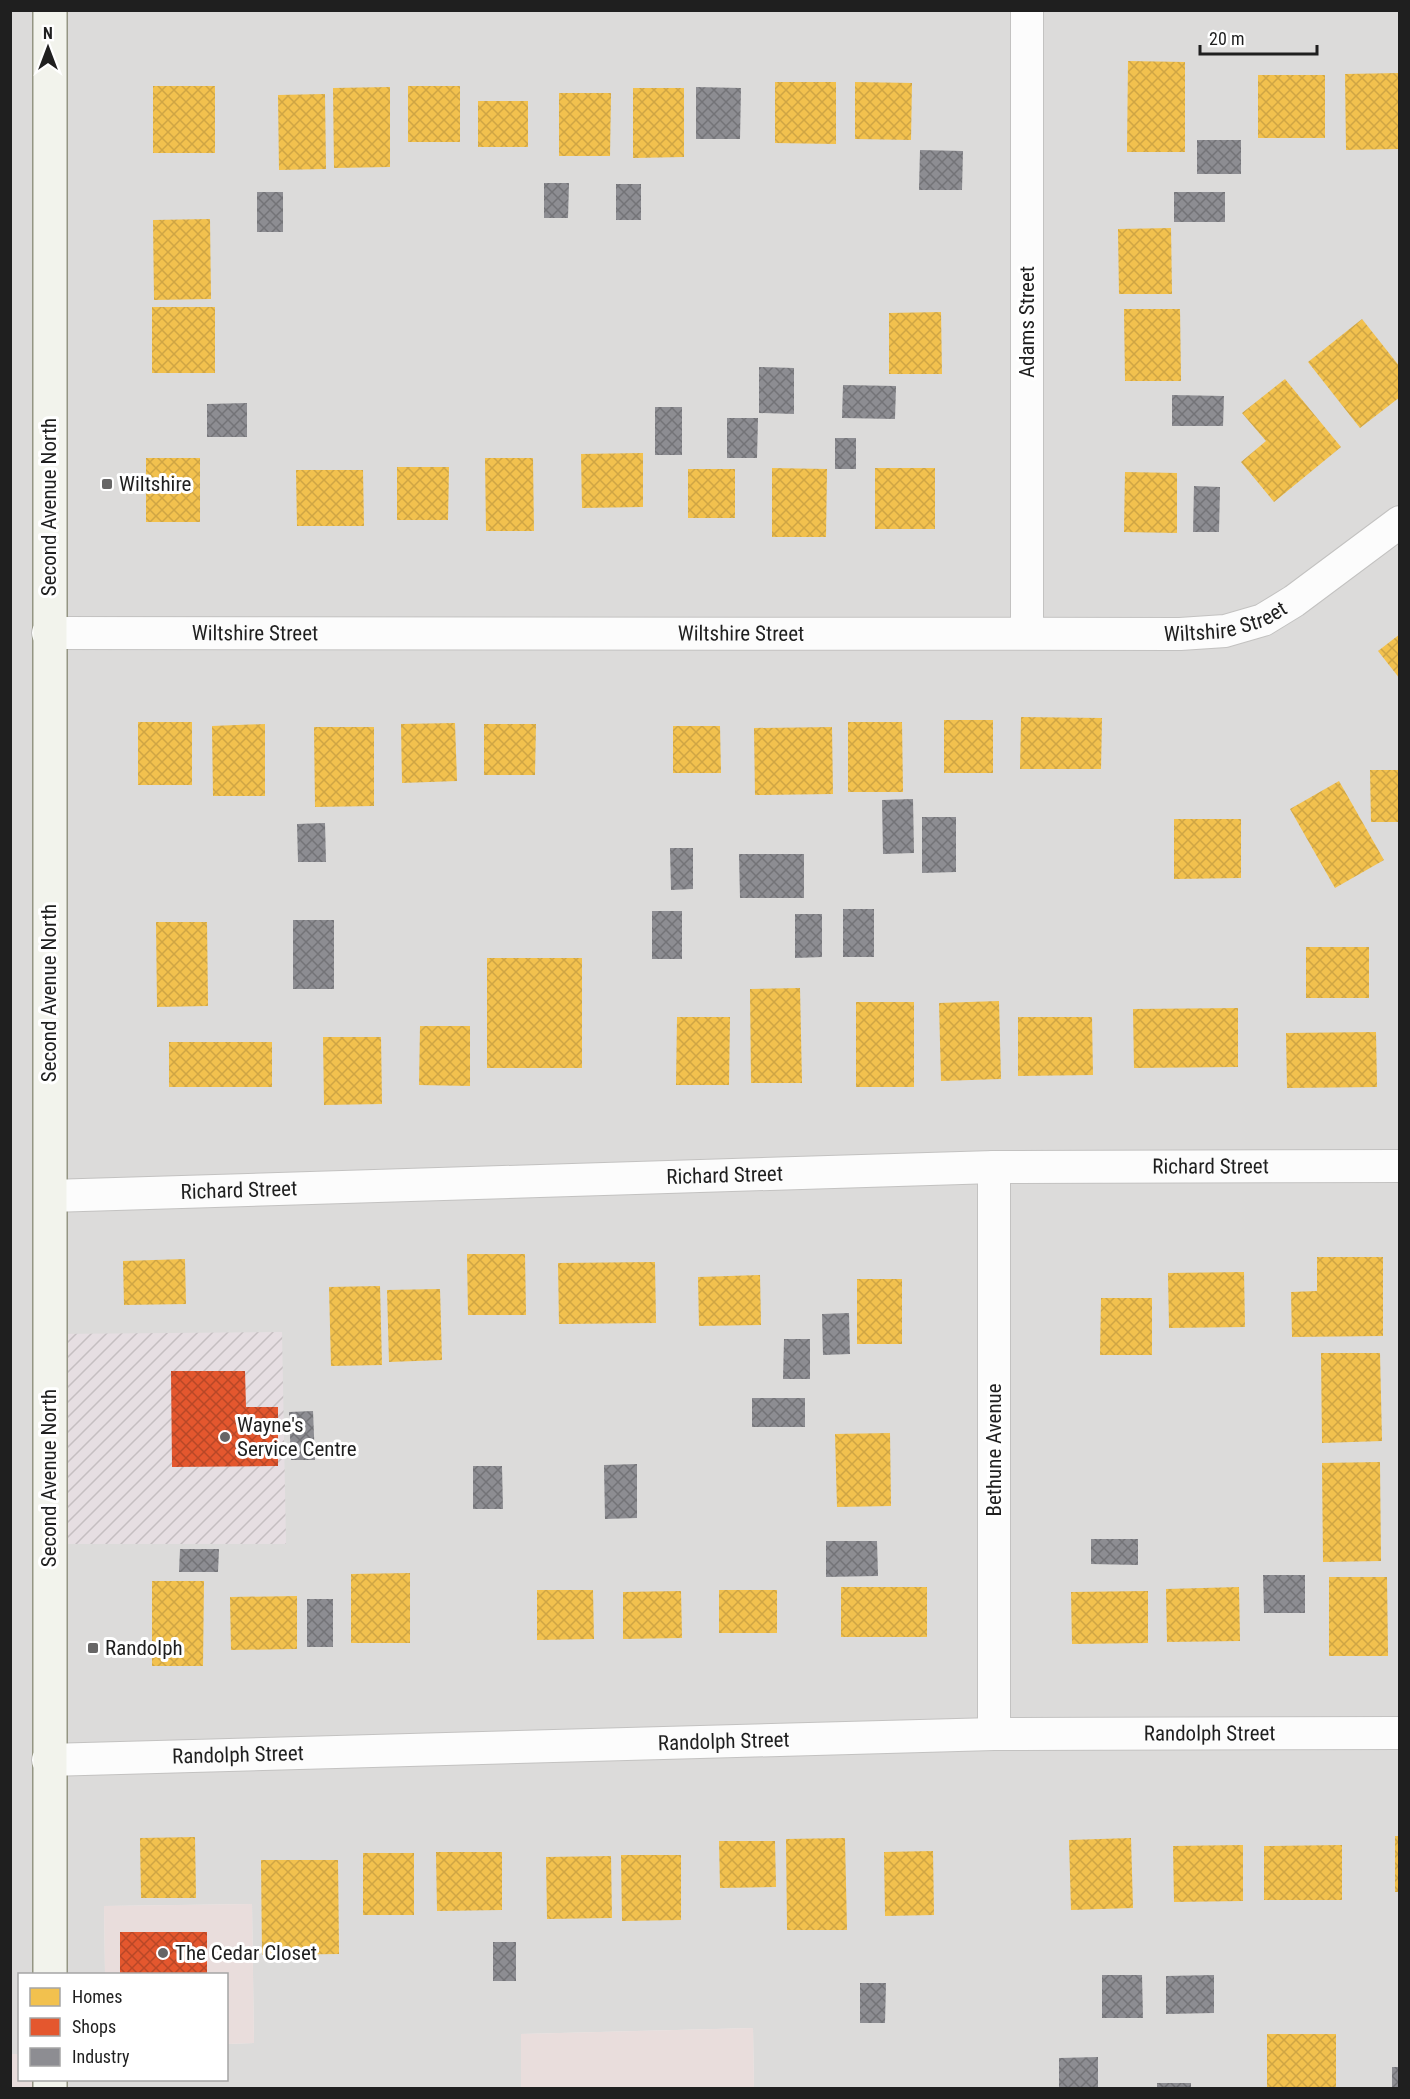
<svg xmlns="http://www.w3.org/2000/svg" width="1410" height="2099" font-family="'Roboto Condensed',sans-serif">
<defs>
<pattern id="industrial-furrows" width="10" height="10" patternUnits="userSpaceOnUse" patternTransform="scale(1.5)"><rect width="10" height="10" fill="#e6dee2"/><path d="M-1 1l2-2M0 10L10 0M9 11l2-2" fill="none" stroke="#c5bec1"/></pattern>
<pattern id="homes-cross-hatch" width="8" height="8" patternUnits="userSpaceOnUse" patternTransform="scale(1.5)"><rect width="8" height="8" fill="#f2c14e"/><path d="M0 0l8 8M0 8l8-8" fill="none" stroke="#cfa544"/></pattern>
<pattern id="shops-cross-hatch" width="8" height="8" patternUnits="userSpaceOnUse" patternTransform="scale(1.5)"><rect width="8" height="8" fill="#e4572e"/><path d="M0 0l8 8M0 8l8-8" fill="none" stroke="#b84727"/></pattern>
<pattern id="industry-cross-hatch" width="8" height="8" patternUnits="userSpaceOnUse" patternTransform="scale(1.5)"><rect width="8" height="8" fill="#8d8d92"/><path d="M0 0l8 8M0 8l8-8" fill="none" stroke="#737377"/></pattern>
</defs>
<rect width="100%" height="100%" fill="#edebe9"/>
<polygon fill="#dcdbda" points="10,11 1399,11 1399,2088 754,2088 753,2028 521,2034 521,2088 47,2088 47,2080 226,2080 227,2044 254,2043 252,1904 104,1906 105,1974 20,1974 19,2054 11,2054"/>
<g fill="#e9dddc">
<polygon points="252,1904 254,2043 227,2044 226,1974 105,1974 104,1906"/>
<polygon points="753,2028 754,2088 521,2088 521,2034"/>
<polygon points="10,2054 19,2054 20,2080 47,2080 47,2088 11,2088"/>
</g>
<polygon fill="url(#industrial-furrows)" points="282,1332 286,1544 53,1544 54,1334"/>
<g fill="url(#homes-cross-hatch)">
<polygon points="1128,61 1185,62 1185,152 1127,152"/>
<polygon points="1400,73 1400,149 1346,150 1345,74"/>
<rect x="1258" y="75" width="67" height="63"/>
<polygon points="775,82 836,82 836,144 775,143"/>
<polygon points="855,82 912,83 911,140 855,139"/>
<rect x="153" y="86" width="62" height="67"/>
<rect x="408" y="86" width="52" height="56"/>
<polygon points="390,87 390,167 334,168 333,88"/>
<polygon points="633,88 684,88 684,157 633,158"/>
<polygon points="559,93 611,93 610,156 559,156"/>
<polygon points="325,94 326,169 279,170 278,95"/>
<rect x="478" y="101" width="50" height="46"/>
<polygon points="210,219 211,299 154,300 153,220"/>
<polygon points="1171,228 1172,294 1119,294 1118,229"/>
<rect x="152" y="307" width="63" height="66"/>
<polygon points="1124,309 1180,309 1181,381 1125,381"/>
<polygon points="941,312 942,374 889,374 889,313"/>
<polygon points="1362,319 1400,367 1400,397 1360,428 1308,362"/>
<polygon points="1285,379 1341,447 1274,502 1241,462 1266,441 1242,413"/>
<polygon points="643,453 643,507 582,508 581,454"/>
<rect x="146" y="458" width="54" height="64"/>
<polygon points="485,458 533,458 534,531 486,531"/>
<polygon points="397,467 449,467 448,520 397,520"/>
<polygon points="772,468 827,469 826,537 772,537"/>
<rect x="875" y="468" width="60" height="61"/>
<rect x="688" y="469" width="47" height="49"/>
<polygon points="296,470 363,470 364,526 297,526"/>
<polygon points="1125,472 1177,473 1177,533 1124,532"/>
<polygon points="1400,634 1400,679 1378,651"/>
<polygon points="1021,717 1102,718 1101,769 1020,769"/>
<rect x="944" y="720" width="49" height="53"/>
<rect x="138" y="722" width="54" height="63"/>
<polygon points="848,722 902,722 903,792 848,792"/>
<polygon points="455,723 457,781 402,783 401,724"/>
<polygon points="265,724 265,796 213,796 212,726"/>
<polygon points="484,724 536,724 535,775 484,775"/>
<polygon points="673,726 720,726 721,773 673,773"/>
<polygon points="314,727 374,727 374,806 315,807"/>
<polygon points="832,727 833,794 755,795 754,728"/>
<polygon points="1370,770 1400,770 1400,822 1371,822"/>
<polygon points="1339,781 1384,860 1335,888 1290,809"/>
<polygon points="1174,819 1241,819 1241,878 1174,879"/>
<polygon points="156,922 207,922 208,1006 157,1007"/>
<rect x="1306" y="947" width="63" height="51"/>
<rect x="487" y="958" width="95" height="110"/>
<polygon points="800,988 802,1083 751,1083 750,989"/>
<polygon points="999,1001 1001,1079 941,1081 939,1003"/>
<rect x="856" y="1002" width="58" height="85"/>
<polygon points="1238,1008 1238,1067 1134,1068 1133,1009"/>
<polygon points="677,1017 730,1017 729,1085 676,1085"/>
<polygon points="1018,1017 1092,1017 1093,1075 1018,1076"/>
<polygon points="420,1026 470,1026 470,1086 419,1085"/>
<polygon points="1376,1032 1377,1087 1287,1088 1286,1033"/>
<polygon points="323,1037 381,1037 382,1104 324,1105"/>
<rect x="169" y="1042" width="103" height="45"/>
<polygon points="467,1254 525,1254 526,1315 468,1315"/>
<polygon points="1317,1257 1383,1257 1383,1336 1292,1337 1291,1292 1317,1291"/>
<polygon points="185,1259 186,1304 124,1305 123,1261"/>
<polygon points="655,1262 656,1323 559,1324 558,1263"/>
<polygon points="1244,1272 1245,1327 1169,1328 1168,1273"/>
<polygon points="760,1275 761,1325 699,1326 698,1277"/>
<rect x="857" y="1279" width="45" height="65"/>
<polygon points="380,1286 382,1365 331,1366 329,1287"/>
<polygon points="440,1289 442,1360 389,1362 387,1290"/>
<polygon points="1101,1298 1152,1298 1152,1355 1100,1355"/>
<polygon points="1321,1353 1380,1353 1382,1441 1322,1443"/>
<polygon points="890,1433 891,1506 837,1507 835,1434"/>
<polygon points="1380,1462 1381,1561 1323,1562 1322,1463"/>
<polygon points="410,1573 410,1643 351,1643 351,1574"/>
<polygon points="1329,1577 1387,1577 1388,1656 1329,1656"/>
<polygon points="152,1581 204,1581 203,1666 152,1666"/>
<rect x="841" y="1587" width="86" height="50"/>
<polygon points="1239,1587 1240,1641 1167,1642 1166,1589"/>
<polygon points="537,1590 593,1590 594,1639 537,1640"/>
<rect x="719" y="1590" width="58" height="43"/>
<polygon points="681,1591 682,1638 623,1639 623,1592"/>
<polygon points="1148,1591 1148,1643 1072,1644 1071,1592"/>
<polygon points="297,1596 297,1649 231,1650 230,1597"/>
<rect x="1395" y="1836" width="5" height="56"/>
<polygon points="195,1837 196,1898 141,1898 140,1838"/>
<polygon points="845,1838 847,1930 787,1930 786,1839"/>
<polygon points="1131,1838 1133,1908 1071,1910 1069,1840"/>
<polygon points="719,1841 775,1841 776,1887 720,1888"/>
<polygon points="1243,1845 1243,1901 1174,1902 1173,1846"/>
<polygon points="1342,1845 1342,1900 1264,1900 1264,1846"/>
<polygon points="933,1851 934,1915 885,1916 884,1852"/>
<polygon points="436,1852 502,1852 502,1910 437,1911"/>
<rect x="363" y="1853" width="51" height="62"/>
<polygon points="621,1855 681,1855 681,1920 622,1921"/>
<polygon points="611,1856 612,1918 547,1919 546,1857"/>
<polygon points="261,1860 338,1860 339,1954 262,1955"/>
<rect x="1267" y="2034" width="69" height="54"/>
</g>
<g fill="url(#shops-cross-hatch)">
<polygon points="171,1371 245,1371 246,1407 278,1407 278,1466 172,1467"/>
<rect x="120" y="1932" width="87" height="42"/>
</g>
<g fill="url(#industry-cross-hatch)">
<polygon points="696,87 741,88 740,139 696,139"/>
<rect x="1197" y="140" width="44" height="34"/>
<polygon points="920,150 963,151 962,190 919,190"/>
<polygon points="544,183 569,183 568,218 544,218"/>
<rect x="616" y="184" width="25" height="36"/>
<rect x="257" y="192" width="26" height="40"/>
<rect x="1174" y="192" width="51" height="30"/>
<polygon points="759,367 794,368 794,414 759,413"/>
<polygon points="843,385 896,386 895,419 842,418"/>
<polygon points="1172,395 1224,396 1223,426 1172,426"/>
<polygon points="247,403 247,437 207,437 207,404"/>
<rect x="655" y="407" width="27" height="48"/>
<polygon points="727,418 758,418 757,458 727,458"/>
<rect x="835" y="438" width="21" height="31"/>
<polygon points="1194,486 1220,487 1219,532 1193,532"/>
<polygon points="913,799 914,853 883,854 882,800"/>
<polygon points="922,817 956,817 956,872 922,873"/>
<polygon points="325,823 326,862 298,862 297,824"/>
<polygon points="670,848 693,848 693,889 671,890"/>
<polygon points="739,854 804,854 804,898 740,898"/>
<rect x="843" y="909" width="31" height="48"/>
<rect x="652" y="911" width="30" height="48"/>
<polygon points="795,914 822,914 822,957 795,958"/>
<rect x="293" y="920" width="41" height="69"/>
<polygon points="849,1313 850,1354 823,1355 822,1314"/>
<polygon points="784,1339 810,1339 810,1379 783,1379"/>
<rect x="752" y="1398" width="53" height="29"/>
<polygon points="313,1411 315,1460 291,1460 289,1412"/>
<polygon points="637,1464 637,1518 605,1519 604,1465"/>
<polygon points="473,1466 502,1466 503,1509 473,1509"/>
<polygon points="1091,1539 1138,1539 1138,1565 1091,1564"/>
<polygon points="826,1541 877,1541 878,1576 826,1577"/>
<polygon points="180,1549 219,1549 218,1572 179,1572"/>
<polygon points="1263,1575 1305,1575 1305,1613 1264,1613"/>
<rect x="307" y="1599" width="26" height="48"/>
<rect x="493" y="1942" width="23" height="39"/>
<polygon points="1102,1975 1142,1975 1143,2018 1102,2018"/>
<polygon points="1214,1975 1214,2013 1166,2014 1166,1976"/>
<polygon points="860,1983 886,1983 885,2023 860,2023"/>
<polygon points="1098,2057 1098,2088 1059,2088 1059,2058"/>
<rect x="1392" y="2067" width="8" height="21"/>
<rect x="1157" y="2083" width="34" height="5"/>
</g>
<g fill="none" stroke-linecap="round" stroke-linejoin="round">
<defs>
<g id="street">
<polyline points="1027,10 1027,633"/>
<path id="s1" d="M48 633 1180 634 1225 631 1263 620 1294 601 1400 522"/>
<path id="s2" d="M50 1196 994 1167 1400 1166"/>
<polyline points="994,1734 994,1167"/>
<path id="s3" d="M48 1760 994 1734 1400 1733"/>
</g>
<g id="secondary">
<polyline points="50,1974 50,10"/>
<polyline points="50,2080 50,2088"/>
</g>
</defs>
<use href="#street" stroke="#c3c2c1" stroke-width="34"/>
<use href="#secondary" stroke="#949583" stroke-width="36"/>
<use href="#street" stroke="#fcfcfc" stroke-width="32"/>
<use href="#secondary" stroke="#f2f3ec" stroke-width="33"/>
</g>
<g fill="#676666" stroke="#fff" stroke-width="2">
<rect x="101" y="478" width="12" height="12" rx="3"/>
<circle cx="225" cy="1437" r="6"/>
<rect x="87" y="1642" width="12" height="12" rx="3"/>
<circle cx="163" cy="1953" r="6"/>
</g>
<g text-anchor="middle" stroke-width="6" stroke-linejoin="round" paint-order="stroke">
<g font-size="21" fill="#1f1f1f" stroke="#fff">
<text transform="translate(1027 322) rotate(-90)" y="7">Adams Street</text>
<text transform="translate(49 507) rotate(-90)" y="7">Second Avenue North</text>
<text dy="7" stroke="none"><textPath href="#s1" startOffset="1179">Wiltshire Street</textPath></text>
<text dy="7" stroke="none"><textPath href="#s1" startOffset="207">Wiltshire Street</textPath></text>
<text dy="7" stroke="none"><textPath href="#s1" startOffset="693">Wiltshire Street</textPath></text>
<text transform="translate(49 993) rotate(-90)" y="7">Second Avenue North</text>
<text dy="7" stroke="none"><textPath href="#s2" startOffset="1161">Richard Street</textPath></text>
<text dy="7" stroke="none"><textPath href="#s2" startOffset="675">Richard Street</textPath></text>
<text dy="7" stroke="none"><textPath href="#s2" startOffset="189">Richard Street</textPath></text>
<text transform="translate(994 1450) rotate(-90)" y="7">Bethune Avenue</text>
<text transform="translate(49 1478) rotate(-90)" y="7">Second Avenue North</text>
<text dy="7" stroke="none"><textPath href="#s3" startOffset="1162">Randolph Street</textPath></text>
<text dy="7" stroke="none"><textPath href="#s3" startOffset="676">Randolph Street</textPath></text>
<text dy="7" stroke="none"><textPath href="#s3" startOffset="190">Randolph Street</textPath></text>
</g>
<g font-size="21" fill="#1f1f1f" stroke="#fff" text-anchor="start">
<text x="119" y="491">Wiltshire</text>
<text x="237" y="1432">Wayne's<tspan x="237" dy="24">Service Centre</tspan></text>
<text x="105" y="1655">Randolph</text>
<text x="175" y="1960">The Cedar Closet</text>
</g>
</g>
<rect width="1410" height="2099" fill="none" stroke="#1f1f1f" stroke-width="24"/>
<rect x="18" y="1973" width="210" height="108" fill="#ffffff" stroke="#a5a5a5" stroke-width="1.5"/>
<rect x="30" y="1988" width="30" height="18" fill="#f2c14e" stroke="#a5a5a5" stroke-width="1.5"/>
<text x="72" y="2003" font-size="18" fill="#1f1f1f">Homes</text>
<rect x="30" y="2018" width="30" height="18" fill="#e4572e" stroke="#a5a5a5" stroke-width="1.5"/>
<text x="72" y="2033" font-size="18" fill="#1f1f1f">Shops</text>
<rect x="30" y="2048" width="30" height="18" fill="#8d8d92" stroke="#a5a5a5" stroke-width="1.5"/>
<text x="72" y="2063" font-size="18" fill="#1f1f1f">Industry</text>
<g transform="translate(48 48)" stroke="#ffffff" stroke-width="4.5" paint-order="stroke">
<path d="M0-4.5L10 22L0 15L-10 22Z" fill="#1f1f1f"/>
<text y="-9" font-size="16" font-weight="bold" text-anchor="middle" fill="#1f1f1f">N</text>
</g>
<path d="M1200 45v9h117v-9" fill="none" stroke="#1f1f1f" stroke-width="3"/>
<text x="1209" y="45" font-size="18" fill="#1f1f1f" stroke="#ffffff" stroke-width="4.5" paint-order="stroke">20 m</text>
</svg>
